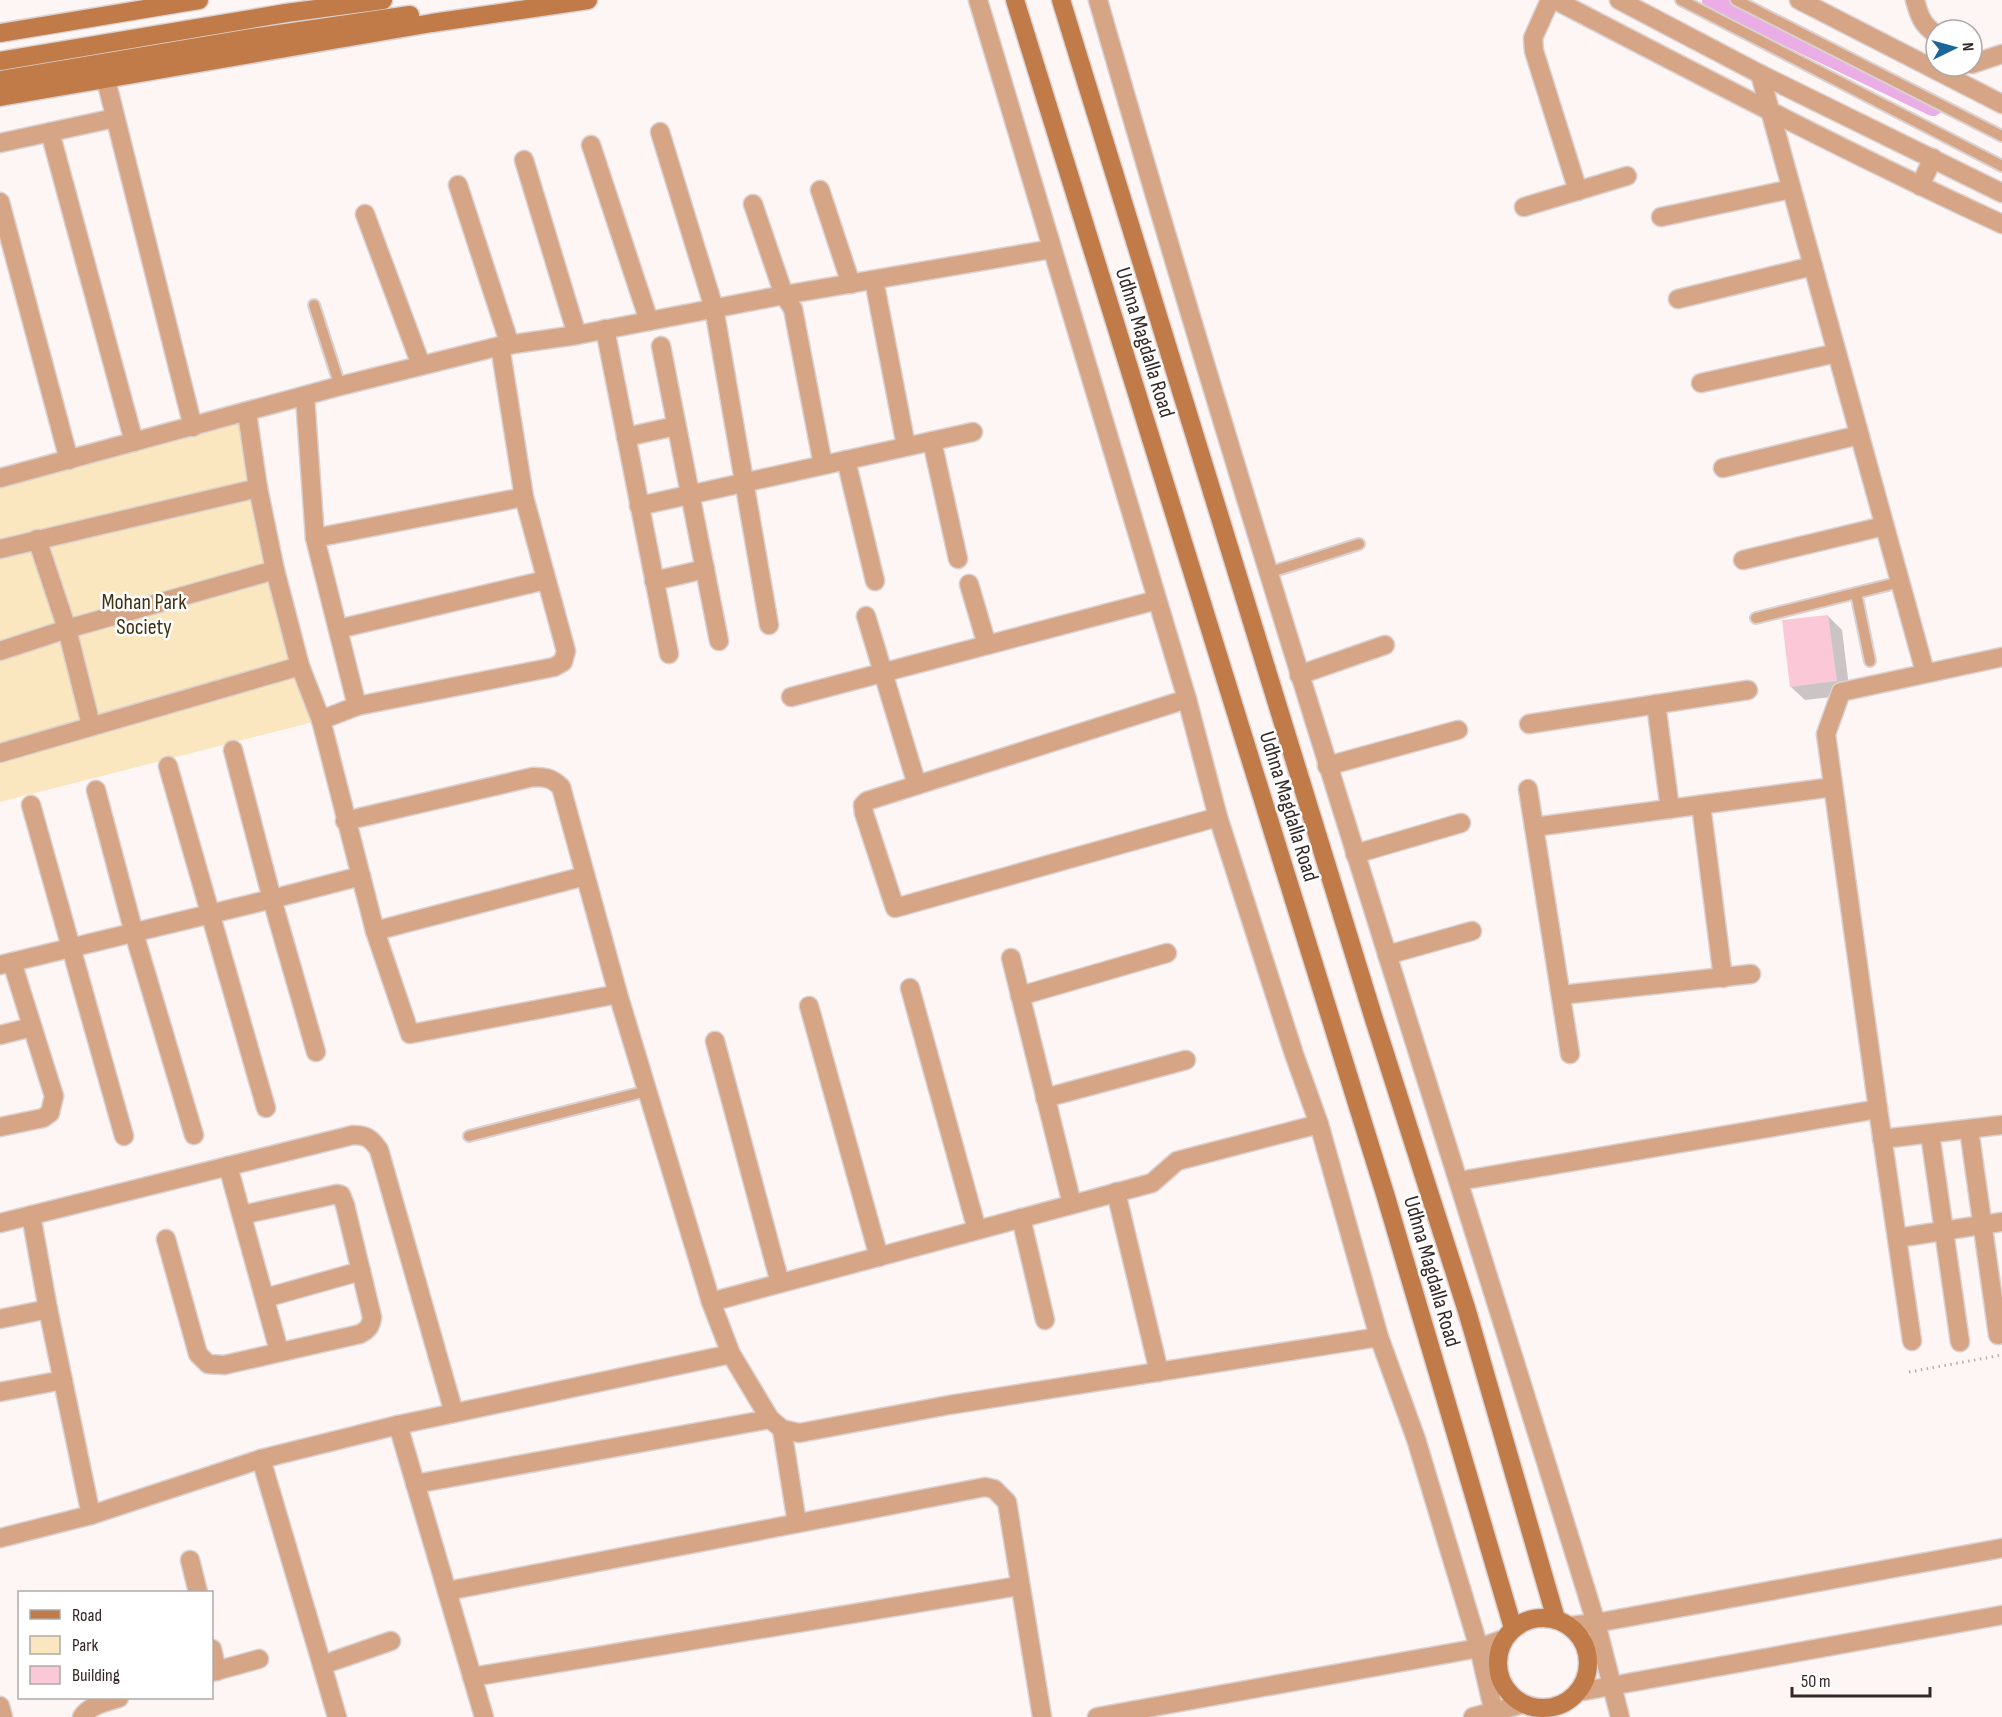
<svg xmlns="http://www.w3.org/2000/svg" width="2002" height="1717" font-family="'Sofia Sans Condensed',sans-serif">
<rect width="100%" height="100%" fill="#fef6f5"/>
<polygon fill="#fae6bf" points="243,414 321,720 0,802 0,476"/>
<polygon fill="#0003" points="1828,616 1842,630 1850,695 1805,700 1791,687"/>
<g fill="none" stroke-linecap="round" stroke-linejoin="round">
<polyline stroke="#eaade5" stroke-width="20" points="1712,0 1933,106"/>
</g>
<polygon fill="#fbc8d8" points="1828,615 1837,681 1790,687 1782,620"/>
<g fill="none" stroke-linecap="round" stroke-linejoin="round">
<defs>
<g id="service">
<polyline points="1681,0 2002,166"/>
<polyline points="1736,0 2002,136"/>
<polyline points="314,305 340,386"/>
<polyline points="1268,573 1359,544"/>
<polyline points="1856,593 1870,661"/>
<polyline points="1756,618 1900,582"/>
<polyline points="469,1136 647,1091"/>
</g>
<g id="minor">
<polyline points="1550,0 1533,38 1534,51 1578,191"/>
<path d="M1555 0C1703 77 1850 154 2002 224"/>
<path d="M1915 0C1919 15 1922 25 1936 34"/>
<polyline points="1972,64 2002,54"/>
<polyline points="1760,74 1925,672"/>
<polyline points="106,80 193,427"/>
<polyline points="50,132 134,442"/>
<polyline points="660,132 714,308 769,625"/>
<polyline points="0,143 115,118"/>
<polyline points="591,145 649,321"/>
<polyline points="524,160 577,335"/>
<polyline points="458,185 510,345"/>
<polyline points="820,190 851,284"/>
<polyline points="0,202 69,460"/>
<polyline points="753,204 784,295 793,309 823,465"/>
<polyline points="1524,207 1627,176"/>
<polyline points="365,214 421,365"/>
<polyline points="1661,217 1791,189"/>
<polyline points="874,280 906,446"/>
<polyline points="1678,299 1813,266"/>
<polyline points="605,329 669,654"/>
<polyline points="661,346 719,641"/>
<polyline points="1701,383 1837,353"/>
<polyline points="305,397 315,538 357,706"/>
<polyline points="247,413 258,488 275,570 300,666 321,720 375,931 410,1034 618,994"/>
<polyline points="626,437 676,426"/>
<polyline points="932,441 958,559"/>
<polyline points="846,460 875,581"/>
<polyline points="1723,468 1859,435"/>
<polyline points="0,478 340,386 500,346 577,335 784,295 1052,249"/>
<polyline points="639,506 973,432"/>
<polyline points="315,538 524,497"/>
<polyline points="37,539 67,629 91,725"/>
<polyline points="0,549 258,488"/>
<polyline points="1743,560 1884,526"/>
<polyline points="654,581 705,569"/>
<polyline points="969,584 987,645"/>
<polyline points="866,616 917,785"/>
<polyline points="338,629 546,580"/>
<polyline points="0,651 67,629 275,570"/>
<polyline points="1299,675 1385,645"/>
<polyline points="791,697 1157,600"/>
<polyline points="1187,699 867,801 863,805 864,813 895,908 1218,817"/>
<polyline points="1656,704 1670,809"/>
<polyline points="321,720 357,706 554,667 563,662 566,651 524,497 500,346"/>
<polyline points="1529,724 1748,690"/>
<polyline points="233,750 272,899 316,1052"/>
<polyline points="0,753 300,666"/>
<polyline points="168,766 266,1108"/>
<polyline points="1327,766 1458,730"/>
<polyline points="1528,789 1570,1054"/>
<polyline points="96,790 134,933 194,1135"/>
<polyline points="31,805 124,1136"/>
<polyline points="1701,805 1723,978"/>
<path d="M345 821 533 777C546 777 552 778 561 787L618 994 711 1302 731 1354 770 1419 782 1429 799 1433 949 1405 1379 1337"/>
<polyline points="1534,827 1833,787"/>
<polyline points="1355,854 1461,823"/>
<polyline points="375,931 585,876"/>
<polyline points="1387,955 1472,931"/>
<polyline points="1011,958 1072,1204"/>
<polyline points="0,965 272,899 361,876"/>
<polyline points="910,988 977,1230"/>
<polyline points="1561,995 1751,974"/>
<polyline points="1020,996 1167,953"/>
<polyline points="809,1006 879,1257"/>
<polyline points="0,1035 32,1027"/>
<polyline points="715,1041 780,1283"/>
<polyline points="1045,1098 1186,1060"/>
<polyline points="1878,1109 1912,1341"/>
<polyline points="0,1127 43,1118 50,1113 54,1096 12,962"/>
<polyline points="1969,1129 1998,1335"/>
<polyline points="1930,1134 1960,1342"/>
<polyline points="1882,1139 2002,1125"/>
<polyline points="228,1166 279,1351"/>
<polyline points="1459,1181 1878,1109 1826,734 1841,692 2002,657"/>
<polyline points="1116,1192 1159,1372"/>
<polyline points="31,1215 48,1309 91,1515"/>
<polyline points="1021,1218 1045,1320"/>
<path d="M0 1223 353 1135C366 1135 371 1138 379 1150L454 1413"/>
<polyline points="1897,1238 2002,1222"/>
<path d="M166 1239 198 1354 208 1364 224 1365 360 1334C368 1330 371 1326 372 1317L345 1205 341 1195 337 1194 242 1215"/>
<polyline points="265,1298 361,1271"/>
<polyline points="711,1302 1152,1183 1177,1161 1319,1124"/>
<polyline points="0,1319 48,1309"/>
<polyline points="0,1392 63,1380"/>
<polyline points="398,1425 484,1717"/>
<polyline points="782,1429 797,1523"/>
<polyline points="261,1459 322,1665"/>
<polyline points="415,1484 770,1419"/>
<polyline points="0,1538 91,1515 261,1459 398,1425 731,1354"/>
<polyline points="190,1560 198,1592"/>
<polyline points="447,1591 985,1487 994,1489 1007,1502 1042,1717"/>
<polyline points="212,1649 217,1671"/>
<polyline points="212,1672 259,1659"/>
<polyline points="472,1677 1019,1586"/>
<polyline points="0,1706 3,1717"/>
<path d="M82 1717C90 1705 106 1702 119 1698"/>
<polyline points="337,1717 322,1665 391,1641"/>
</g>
<g id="tertiary">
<polyline points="978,0 1187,699 1218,817 1294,1054 1319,1124 1379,1337 1416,1439 1479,1648 1495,1717"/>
<path d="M1098 0C1254 544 1429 1082 1596 1623L1620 1717"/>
<polyline points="1619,0 1760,74 2002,193"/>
<polyline points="1799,0 2002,104"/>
<polyline points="1920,186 1933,158"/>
<polyline points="1569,1626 1596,1623 2002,1548"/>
<polyline points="1578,1692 2002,1615"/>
<polyline points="1097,1717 1479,1648 1504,1639"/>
<polyline points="1473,1717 1523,1704"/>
</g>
<g id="secondary">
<polyline points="1015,0 1386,1197 1513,1628"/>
<polyline points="1061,0 1373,1016 1467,1311 1556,1619"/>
<polyline points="0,33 199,0"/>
<polyline points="0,61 286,13 383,0"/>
<polyline points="0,80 252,38 410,15"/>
<polyline points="0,97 432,23 588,0"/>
<circle cx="1543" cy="1663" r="45"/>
</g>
</defs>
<use href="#service" stroke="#dad1d0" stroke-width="14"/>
<use href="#minor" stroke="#dad1d0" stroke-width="21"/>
<use href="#tertiary" stroke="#dad1d0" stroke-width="21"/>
<use href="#secondary" stroke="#dad1d0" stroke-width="21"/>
<polyline stroke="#b8aead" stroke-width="3" stroke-dasharray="1.5 4.5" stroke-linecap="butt" points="1909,1372 2002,1355"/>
<use href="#service" stroke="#d6a585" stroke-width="10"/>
<use href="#minor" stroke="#d6a585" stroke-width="18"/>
<use href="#tertiary" stroke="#d6a585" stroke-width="18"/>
<use href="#secondary" stroke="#c17b49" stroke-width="18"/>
</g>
<g text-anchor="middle" stroke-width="5" stroke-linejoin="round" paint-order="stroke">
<g font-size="22" fill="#352725" stroke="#fff">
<text transform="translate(1146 342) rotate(73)" y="8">Udhna Magdalla Road</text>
<text transform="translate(1290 806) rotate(73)" y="8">Udhna Magdalla Road</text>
<text transform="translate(1433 1271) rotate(74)" y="8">Udhna Magdalla Road</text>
</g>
<g font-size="22" fill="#403110" stroke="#fff">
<text x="144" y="609">Mohan Park<tspan x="144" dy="25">Society</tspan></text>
</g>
</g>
<rect x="18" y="1591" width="195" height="108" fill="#ffffff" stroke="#aea9a8" stroke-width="1.5"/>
<rect x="30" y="1610" width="30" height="9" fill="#c17b49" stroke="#aea9a8" stroke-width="1.5"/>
<text x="72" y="1621" font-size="18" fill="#352725">Road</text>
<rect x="30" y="1636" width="30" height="18" fill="#fae6bf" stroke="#aea9a8" stroke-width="1.5"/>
<text x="72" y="1651" font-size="18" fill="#352725">Park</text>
<rect x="30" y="1666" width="30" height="18" fill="#fbc8d8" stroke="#aea9a8" stroke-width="1.5"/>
<text x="72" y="1681" font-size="18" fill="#352725">Building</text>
<g transform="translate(1954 48) rotate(85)"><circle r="28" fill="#ffffff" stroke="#aea9a8" stroke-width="1.5"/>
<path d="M0-4.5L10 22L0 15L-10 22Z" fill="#1a6699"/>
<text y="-9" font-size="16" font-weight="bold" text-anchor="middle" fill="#352725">N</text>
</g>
<path d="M1792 1687v9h138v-9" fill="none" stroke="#352725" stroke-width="3"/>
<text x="1801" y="1687" font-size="18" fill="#352725" stroke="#ffffff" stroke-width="4.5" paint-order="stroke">50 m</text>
</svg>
